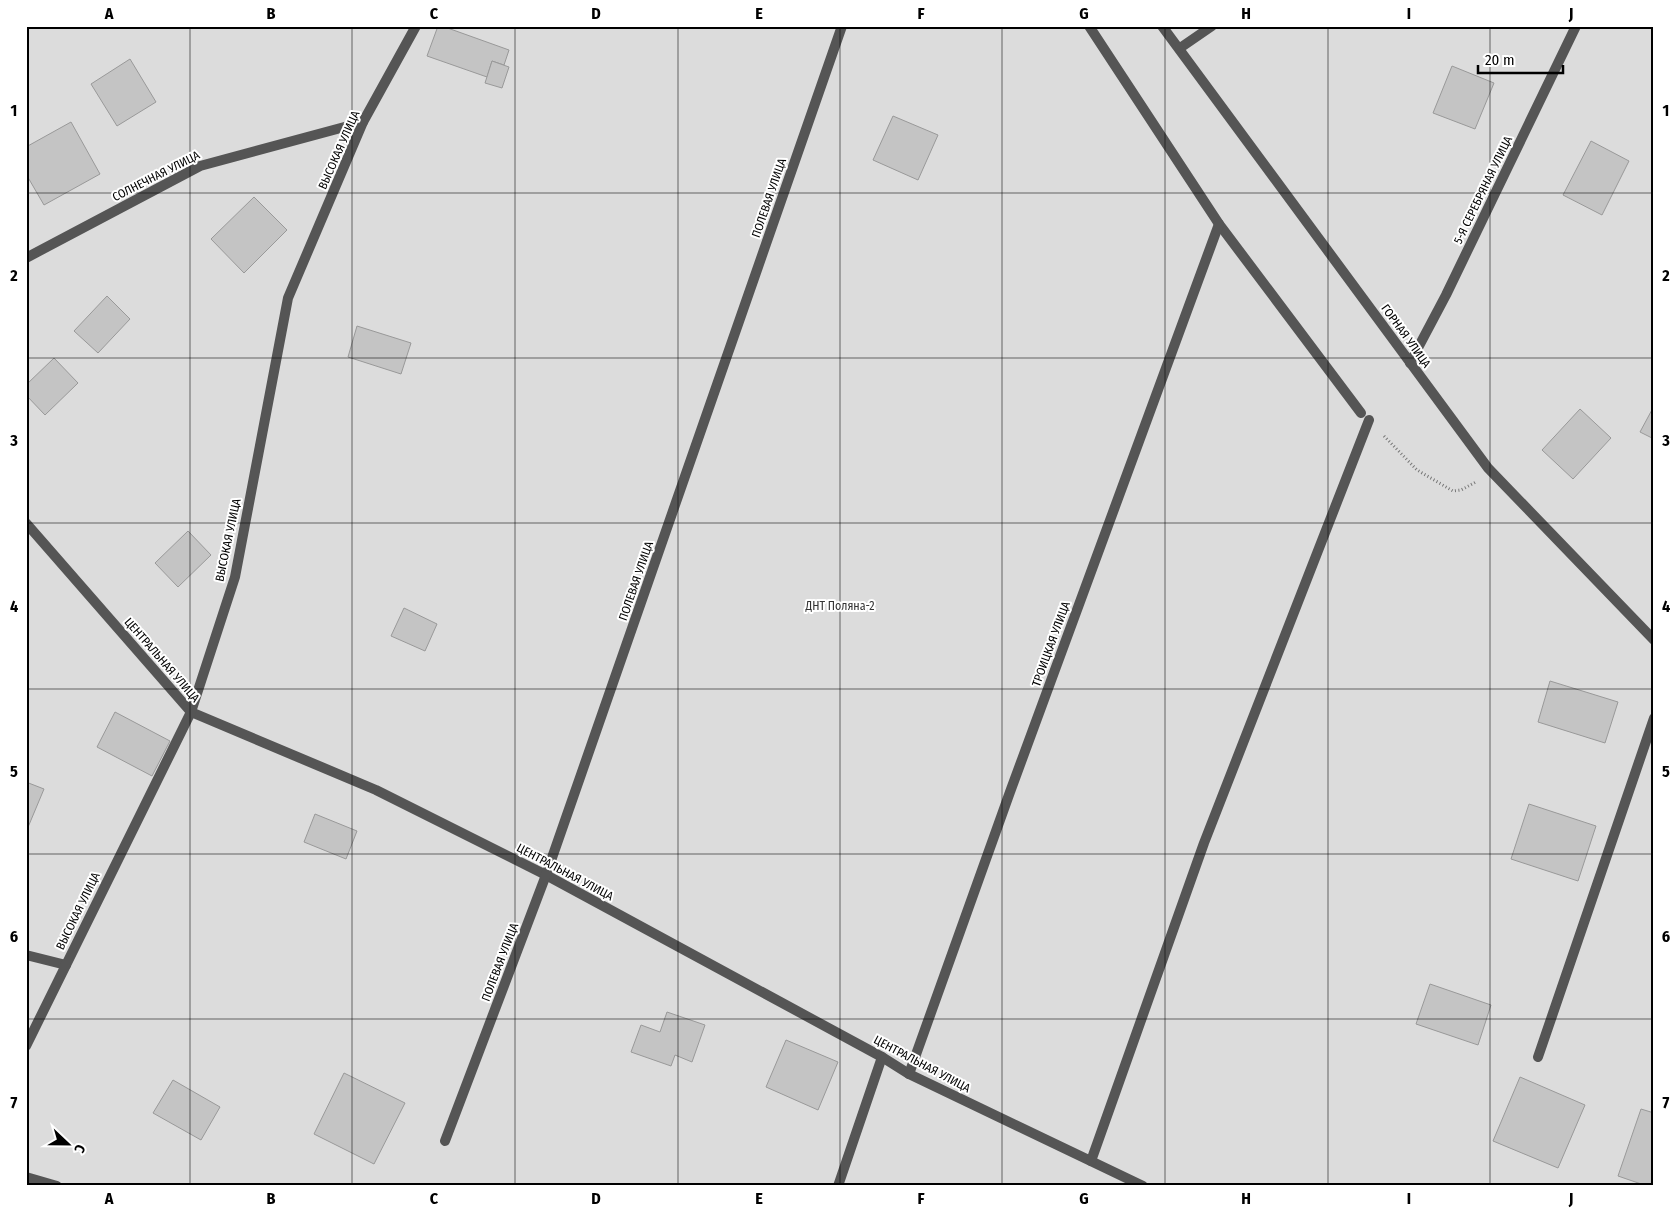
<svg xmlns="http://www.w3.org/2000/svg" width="1680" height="1212" font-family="'Fira Sans Condensed',sans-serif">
<rect width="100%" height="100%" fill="#fff"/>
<polygon fill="#dcdcdc" points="26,26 1654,26 1654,1186 57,1186 26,1177"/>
<g fill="#c4c4c4" stroke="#999">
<polygon points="438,26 442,26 509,50 504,65 492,61 487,77 427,56"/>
<polygon points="130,59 156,102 117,126 91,84"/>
<polygon points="492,61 509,67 502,88 485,83"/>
<polygon points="1452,66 1494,83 1475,129 1433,113"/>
<polygon points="893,116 938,135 918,180 873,160"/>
<polygon points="71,122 100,174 44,205 26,174 26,147"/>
<polygon points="1591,141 1629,161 1602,215 1563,195"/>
<polygon points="254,197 287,230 244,273 211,239"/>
<polygon points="107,296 130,319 98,353 74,331"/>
<polygon points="357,326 411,343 401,374 348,357"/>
<polygon points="54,358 78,383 45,415 26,395 26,385"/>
<polygon points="1654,406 1654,439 1640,432"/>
<polygon points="1580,409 1611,438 1573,479 1542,450"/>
<polygon points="188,531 211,555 178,587 155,563"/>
<polygon points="404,608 437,624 425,651 391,636"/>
<polygon points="1550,681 1618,702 1605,743 1538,722"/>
<polygon points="115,712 170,741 152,776 97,747"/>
<polygon points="26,782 44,789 26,832"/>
<polygon points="1529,804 1596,826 1578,881 1511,859"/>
<polygon points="315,814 357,831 346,859 304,842"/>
<polygon points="1430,984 1491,1005 1478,1045 1416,1024"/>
<polygon points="667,1012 705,1025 692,1062 675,1055 671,1066 631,1052 641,1025 660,1032"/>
<polygon points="786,1040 838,1062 818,1110 766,1087"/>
<polygon points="344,1073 405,1103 374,1164 314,1134"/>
<polygon points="1520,1077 1585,1105 1558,1168 1493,1141"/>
<polygon points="173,1080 220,1107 201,1140 153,1113"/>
<polygon points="1641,1109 1654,1113 1654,1186 1647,1186 1618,1176"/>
</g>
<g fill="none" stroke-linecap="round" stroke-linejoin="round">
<polyline stroke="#777" stroke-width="3" stroke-dasharray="1 2.5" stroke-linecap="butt" points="1384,436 1417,470 1453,491 1461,490 1476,482"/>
<g stroke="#555" stroke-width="10">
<polyline points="1089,26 1219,224 1361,413"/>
<polyline points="1162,26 1488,468 1654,640"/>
<polyline points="1180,48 1212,26"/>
<polyline points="26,258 200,166 363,122"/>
<polyline points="1410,363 1446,295 1576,26"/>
<polyline points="26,523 191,712 376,790 546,875 882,1057 909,1074 1143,1186"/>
<polyline points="26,955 66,965"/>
<polyline points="26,1046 191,712 235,577 288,298 363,122 416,26"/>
<polyline points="1538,1057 1654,718"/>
<polyline points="909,1074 1010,792 1219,224"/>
<polyline points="445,1141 546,875 842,26"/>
<polyline points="1091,1161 1204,843 1369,420"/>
<polyline points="838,1186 882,1057"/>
</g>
<polyline stroke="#555" stroke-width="10" points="26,1177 57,1186"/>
</g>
<path fill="none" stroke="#000" stroke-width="1" stroke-opacity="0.55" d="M190 26V1186M352 26V1186M515 26V1186M678 26V1186M840 26V1186M1002 26V1186M1165 26V1186M1328 26V1186M1490 26V1186M26 193H1654M26 358H1654M26 523H1654M26 689H1654M26 854H1654M26 1019H1654"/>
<g text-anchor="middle" stroke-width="4" stroke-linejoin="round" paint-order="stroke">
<g font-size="12" fill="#000" stroke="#fff">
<text transform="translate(339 150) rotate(-66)" y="4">ВЫСОКАЯ УЛИЦА</text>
<text transform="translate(156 176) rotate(-27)" y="4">СОЛНЕЧНАЯ УЛИЦА</text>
<text transform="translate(1483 190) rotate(-64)" y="4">5-Я СЕРЕБРЯНАЯ УЛИЦА</text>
<text transform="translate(769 198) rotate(-71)" y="4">ПОЛЕВАЯ УЛИЦА</text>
<text transform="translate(1406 336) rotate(54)" y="4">ГОРНАЯ УЛИЦА</text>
<text transform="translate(228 540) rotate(-78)" y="4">ВЫСОКАЯ УЛИЦА</text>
<text transform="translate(636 581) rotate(-71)" y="4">ПОЛЕВАЯ УЛИЦА</text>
<text transform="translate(1051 644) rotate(-70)" y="4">ТРОИЦКАЯ УЛИЦА</text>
<text transform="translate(162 660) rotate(49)" y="4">ЦЕНТРАЛЬНАЯ УЛИЦА</text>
<text transform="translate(565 872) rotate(28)" y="4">ЦЕНТРАЛЬНАЯ УЛИЦА</text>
<text transform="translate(78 911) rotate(-64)" y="4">ВЫСОКАЯ УЛИЦА</text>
<text transform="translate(500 962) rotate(-69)" y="4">ПОЛЕВАЯ УЛИЦА</text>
<text transform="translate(922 1064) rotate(28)" y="4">ЦЕНТРАЛЬНАЯ УЛИЦА</text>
</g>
<g font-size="12" fill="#333" stroke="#fff">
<text x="840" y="610">ДНТ Поляна-2</text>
</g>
</g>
<rect width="1680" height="1212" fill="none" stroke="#ffffff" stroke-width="55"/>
<g transform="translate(68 1144) rotate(112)" stroke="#ffffff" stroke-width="4" paint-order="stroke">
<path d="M0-4L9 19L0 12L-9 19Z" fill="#000000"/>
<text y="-8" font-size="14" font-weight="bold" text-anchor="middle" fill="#000000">С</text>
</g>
<path d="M1478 65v8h85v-8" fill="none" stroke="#000000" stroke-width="2.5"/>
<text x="1485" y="65" font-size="15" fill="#000000" stroke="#ffffff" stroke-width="4" paint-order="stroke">20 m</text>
<rect x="28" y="28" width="1624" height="1156" fill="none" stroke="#000" stroke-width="2"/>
<g font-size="16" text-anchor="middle" font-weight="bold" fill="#000">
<text x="109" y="19">A</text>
<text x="271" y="19">B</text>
<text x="434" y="19">C</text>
<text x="596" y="19">D</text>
<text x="759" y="19">E</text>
<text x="921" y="19">F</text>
<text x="1084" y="19">G</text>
<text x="1246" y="19">H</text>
<text x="1409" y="19">I</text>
<text x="1571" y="19">J</text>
<text x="14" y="116">1</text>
<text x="1666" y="116">1</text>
<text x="14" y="281">2</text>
<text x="1666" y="281">2</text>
<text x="14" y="446">3</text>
<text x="1666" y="446">3</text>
<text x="14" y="612">4</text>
<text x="1666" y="612">4</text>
<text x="14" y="777">5</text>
<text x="1666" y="777">5</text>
<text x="14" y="942">6</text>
<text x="1666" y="942">6</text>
<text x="14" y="1108">7</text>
<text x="1666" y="1108">7</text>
<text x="109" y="1204">A</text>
<text x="271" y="1204">B</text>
<text x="434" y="1204">C</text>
<text x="596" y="1204">D</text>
<text x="759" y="1204">E</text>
<text x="921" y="1204">F</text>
<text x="1084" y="1204">G</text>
<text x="1246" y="1204">H</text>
<text x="1409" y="1204">I</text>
<text x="1571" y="1204">J</text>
</g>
</svg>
